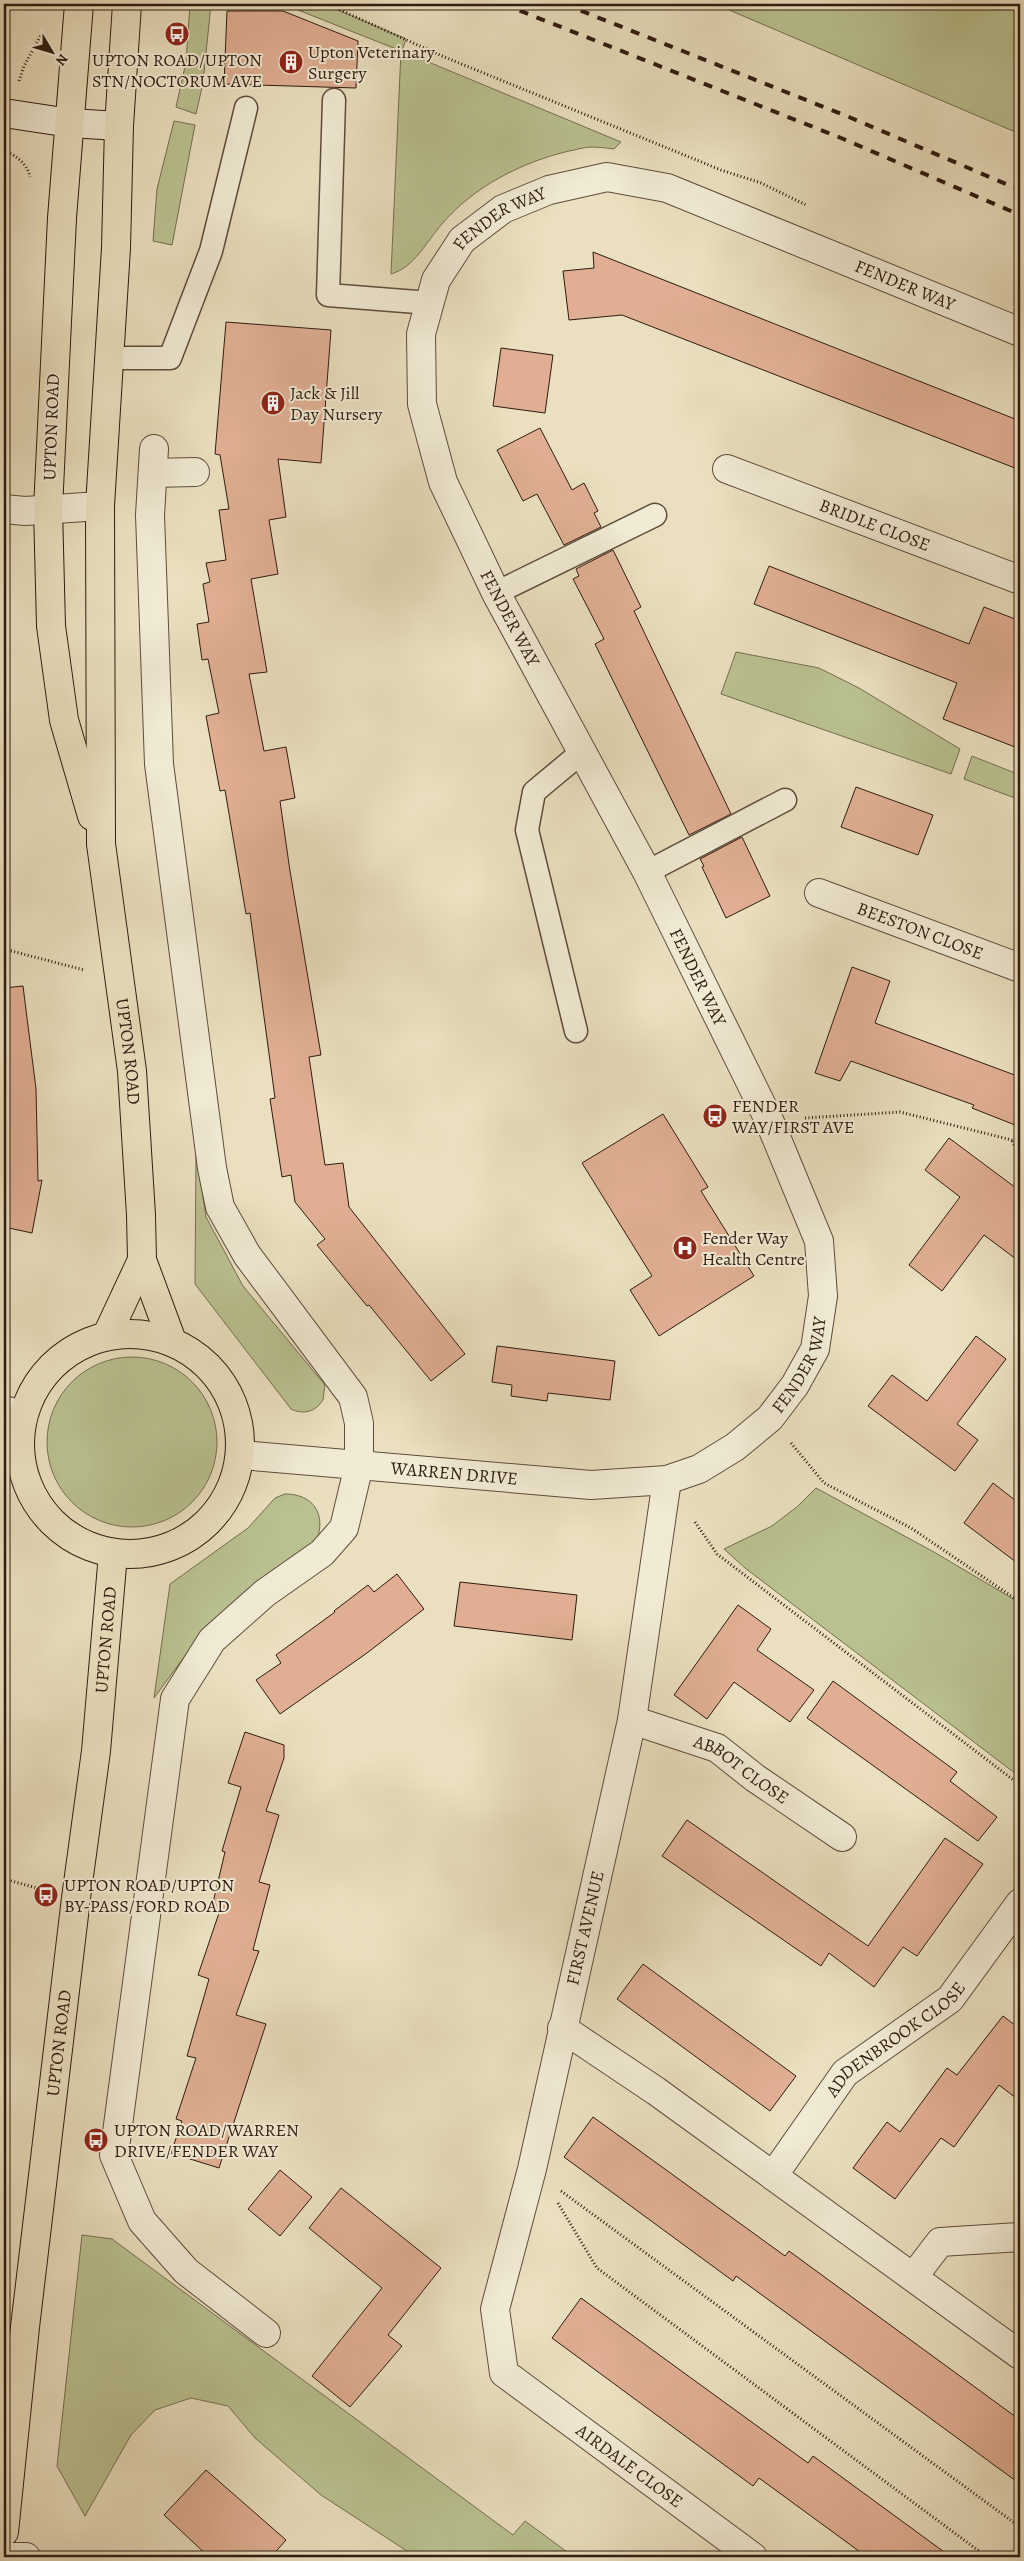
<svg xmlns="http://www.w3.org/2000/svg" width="1024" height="2561" font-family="Alegreya,serif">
<rect width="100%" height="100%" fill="#eae0bf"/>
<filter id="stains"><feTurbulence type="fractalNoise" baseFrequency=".004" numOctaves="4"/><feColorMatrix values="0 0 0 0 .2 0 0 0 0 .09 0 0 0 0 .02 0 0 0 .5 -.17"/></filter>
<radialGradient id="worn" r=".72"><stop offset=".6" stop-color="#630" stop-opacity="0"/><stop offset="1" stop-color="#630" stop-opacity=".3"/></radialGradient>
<g fill="#bac190" stroke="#746e50">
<polygon points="190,4 211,4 203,83 196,114 176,107 186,62"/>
<path d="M283 4H324L406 39 402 51 621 142 614 149C606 148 599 147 591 147 584 147 576 150 569 151 522 162 473 187 442 224 426 242 415 267 391 274L401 51Z"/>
<polygon points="715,4 1020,4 1020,134"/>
<polygon points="174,121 195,125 172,245 153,241 157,189"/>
<polygon points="736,652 819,668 859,688 960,749 951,774 721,694"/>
<polygon points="972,756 1020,775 1020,800 964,779"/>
<path d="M196 1151 206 1217 243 1286 325 1385 323 1400C315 1412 304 1415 291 1409L195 1284Z"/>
<circle cx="132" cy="1442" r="85"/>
<polygon points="816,1488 934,1552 1020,1603 1020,1777 745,1568 724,1549 772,1526 798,1506"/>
<path d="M285 1494C314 1494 327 1515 316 1542L207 1626 154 1698 170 1584 248 1528 275 1498Z"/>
<polygon points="82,2235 112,2239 513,2535 525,2521 574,2557 416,2557 321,2495 255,2438 228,2406 191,2398 155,2410 131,2435 85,2516 57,2466"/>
</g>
<g fill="#e0af93" stroke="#2f1a10">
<polygon points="227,11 283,11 358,41 356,88 224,84"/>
<polygon points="593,252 1020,421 1020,470 622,315 569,320 563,271 594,268"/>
<polygon points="226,322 331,330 321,463 278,459 286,517 269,520 278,574 251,579 267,672 249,674 264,751 286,747 295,798 280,801 290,871 321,1055 309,1057 325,1165 343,1163 349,1207 465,1354 431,1381 369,1305 367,1306 317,1245 325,1239 295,1202 291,1175 282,1177 270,1099 275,1098 250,913 246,914 225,790 220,791 206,716 219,713 208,659 202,660 197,624 209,622 203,584 210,582 206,563 226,560 219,510 229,509 220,455 215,454"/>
<polygon points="501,348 553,355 545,413 493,406"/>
<polygon points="540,428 572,490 584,483 598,511 594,513 601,527 564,545 537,494 523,501 497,450"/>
<polygon points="613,550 641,607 634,611 731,814 689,835 595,644 604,639 573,579 579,576 576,569"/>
<polygon points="769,566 969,644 984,607 1020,621 1020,749 943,719 957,683 754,604"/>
<polygon points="856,787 933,815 918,855 841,827"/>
<polygon points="742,837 770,896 726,918 702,867 704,866 700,859"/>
<polygon points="852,967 890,981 875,1023 1020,1077 1020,1127 972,1108 974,1105 851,1061 840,1081 815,1073"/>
<polygon points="23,986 36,1089 38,1181 42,1180 32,1233 4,1227 4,988"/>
<polygon points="663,1114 708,1187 701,1191 754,1276 659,1336 630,1290 652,1276 582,1163"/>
<polygon points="949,1138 1020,1191 1020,1262 984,1235 942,1291 909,1265 960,1197 925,1170"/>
<polygon points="976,1336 1006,1359 957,1424 978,1440 955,1471 868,1406 892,1375 927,1401"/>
<polygon points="497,1346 615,1361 610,1400 548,1393 547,1401 511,1396 512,1385 492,1382"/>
<polygon points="993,1483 1020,1504 1020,1565 964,1523"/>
<polygon points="397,1574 424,1609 367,1653 280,1714 256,1680 281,1663 276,1655 335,1612 334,1611 368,1585 374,1592"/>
<polygon points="460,1582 577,1595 572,1640 454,1626"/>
<polygon points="738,1605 771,1629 757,1650 814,1690 790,1722 734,1682 707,1719 674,1695"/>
<polygon points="833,1681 957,1772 950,1781 997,1817 978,1841 807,1718"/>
<polygon points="245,1732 284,1745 284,1758 266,1811 279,1815 259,1882 270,1885 253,1950 259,1951 236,2015 266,2024 219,2168 171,2153 182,2121 176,2119 196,2058 187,2056 209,1979 198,1975 219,1913 211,1911 225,1852 222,1851 241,1787 228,1783"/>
<polygon points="687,1820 868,1946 945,1838 983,1864 917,1956 903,1947 874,1987 829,1953 821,1966 662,1856"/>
<polygon points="643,1964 796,2076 770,2111 617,1999"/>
<polygon points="1003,2016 1020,2029 1020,2101 999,2085 954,2147 941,2138 895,2199 853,2168 887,2122 900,2132 947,2068 957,2075"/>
<polygon points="593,2117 785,2256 789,2251 1020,2420 1020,2484 736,2276 733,2281 564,2157"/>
<polygon points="280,2170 312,2197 280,2236 248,2209"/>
<polygon points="341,2188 441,2268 388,2335 402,2346 350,2407 312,2376 382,2288 309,2228"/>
<polygon points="581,2298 808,2463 813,2456 951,2557 867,2557 759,2478 753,2486 552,2338"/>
<polygon points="206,2470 286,2540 271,2557 209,2557 164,2515"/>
</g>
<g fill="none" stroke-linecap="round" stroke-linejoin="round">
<defs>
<g id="lane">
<polyline points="334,100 328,295 430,303"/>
<polyline points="109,358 170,358 211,251 246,108"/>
<polyline points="496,593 655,515"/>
<polyline points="647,872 785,800"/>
<polyline points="576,1031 527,830 534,792 582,752"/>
</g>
<g id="street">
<polyline points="154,449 150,515 159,764 212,1168 220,1207 247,1255 353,1397 359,1423 359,1465 344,1528 322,1553 265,1593 212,1640 175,1699 114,2155 142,2221 186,2271 266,2333"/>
<path id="s1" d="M727 469 1020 580"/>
<polyline points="153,473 195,472"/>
<polyline points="4,509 25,511 100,506"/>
<path id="s2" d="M819 893 1020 968"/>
<polyline points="4,1410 23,1415"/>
<path id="s3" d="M241 1455 591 1485 667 1480 699 1469 735 1447 770 1418 795 1385 815 1349 823 1296 819 1241 769 1120 647 872 496 593 443 482 422 404 421 334 436 280 462 240 503 209 549 190 607 177 667 188 1020 332"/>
<path id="s4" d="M667 1480 632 1720 532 2169 495 2309 504 2373 753 2557"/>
<path id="s5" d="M632 1720 717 1748 755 1778 842 1837"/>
<polyline points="562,2028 656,2091 1020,2355"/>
<path id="s6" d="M773 2176 845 2073 950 1999 1020 1903"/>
<polyline points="914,2276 940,2242 1020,2237"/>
<polyline points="4,2557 26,2557"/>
</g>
<polyline id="secondary" points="4,113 70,123 119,126"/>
<g id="primary">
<polyline points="79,4 62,218 48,509 51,626 64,720 92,816"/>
<path id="s7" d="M127 4 119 126 116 248 100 506 101 844 132 1071 141 1215 142 1260 172 1341"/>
<circle cx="130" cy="1444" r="110"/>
<polyline points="107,1335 142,1260"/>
<path id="s8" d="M4 2532 25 2327 76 1898 96 1751 113 1554"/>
</g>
</defs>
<use href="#lane" stroke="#5e4c3c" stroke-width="25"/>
<use href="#street" stroke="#5e4c3c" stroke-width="30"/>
<use href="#secondary" stroke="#2f1a10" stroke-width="30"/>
<use href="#primary" stroke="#2f1a10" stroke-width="30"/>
<g stroke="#2f1a10" stroke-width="3" stroke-dasharray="1 2.5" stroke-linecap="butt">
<polyline points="327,4 442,56 721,170 761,183 806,205"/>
<polyline points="19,81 24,66 41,35"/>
<path d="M4 150C16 156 27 163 30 177"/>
<polyline points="4,949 84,970"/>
<polyline points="805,1118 900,1112 1020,1142"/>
<polyline points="1012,1141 1020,1156"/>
<polyline points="791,1443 824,1483 911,1528 1020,1602"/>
<polyline points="695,1522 717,1554 1020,1785"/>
<polyline points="4,1879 44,1890"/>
<polyline points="561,2191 1020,2527"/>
<polyline points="558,2203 597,2268 987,2557"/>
</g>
<use href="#lane" stroke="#f1ebd5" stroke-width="22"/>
<use href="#street" stroke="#f1ebd5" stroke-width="28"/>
<use href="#secondary" stroke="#f1ebd5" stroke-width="28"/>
<use href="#primary" stroke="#eae0bf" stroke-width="28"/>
<g stroke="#2f1a10" stroke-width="4" stroke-dasharray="9 9" stroke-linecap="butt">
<polyline points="503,4 841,138 1020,215"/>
<polyline points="564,4 849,117 1020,190"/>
</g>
</g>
<defs>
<symbol id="bus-disc" viewBox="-11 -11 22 22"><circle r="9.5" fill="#8f2418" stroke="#f1ebd5"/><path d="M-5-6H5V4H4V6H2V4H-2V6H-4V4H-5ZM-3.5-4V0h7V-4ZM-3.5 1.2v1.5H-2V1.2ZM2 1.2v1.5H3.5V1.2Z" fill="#fff"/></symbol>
<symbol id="building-disc" viewBox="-11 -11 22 22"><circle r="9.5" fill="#8f2418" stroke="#f1ebd5"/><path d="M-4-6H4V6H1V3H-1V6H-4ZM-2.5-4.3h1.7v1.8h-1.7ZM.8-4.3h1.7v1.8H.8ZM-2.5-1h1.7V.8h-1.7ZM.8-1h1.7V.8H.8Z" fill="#fff"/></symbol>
<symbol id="hospital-disc" viewBox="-11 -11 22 22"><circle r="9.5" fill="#8f2418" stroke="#f1ebd5"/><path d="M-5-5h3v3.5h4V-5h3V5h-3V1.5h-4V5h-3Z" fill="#fff"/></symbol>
</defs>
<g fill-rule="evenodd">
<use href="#bus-disc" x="163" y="20" width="28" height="28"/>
<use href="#building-disc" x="277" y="48" width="28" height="28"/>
<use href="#building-disc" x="259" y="389" width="28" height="28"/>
<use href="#bus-disc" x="701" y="1102" width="28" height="28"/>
<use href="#hospital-disc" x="671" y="1234" width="28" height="28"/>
<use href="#bus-disc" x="32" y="1881" width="28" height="28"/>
<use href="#bus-disc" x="82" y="2126" width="28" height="28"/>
</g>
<g text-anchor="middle" stroke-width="4" stroke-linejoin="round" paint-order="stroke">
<g font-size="18" fill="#2f1a10" stroke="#f1ebd5" text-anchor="start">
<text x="308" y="58">Upton Veterinary<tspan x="308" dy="21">Surgery</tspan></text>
<text x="177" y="66" text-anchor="middle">UPTON ROAD/UPTON<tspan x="177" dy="21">STN/NOCTORUM AVE</tspan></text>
<text x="290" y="399">Jack &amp; Jill<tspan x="290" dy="21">Day Nursery</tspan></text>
<text x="732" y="1112">FENDER<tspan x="732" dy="21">WAY/FIRST AVE</tspan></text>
<text x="702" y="1244">Fender Way<tspan x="702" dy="21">Health Centre</tspan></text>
<text x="64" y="1891">UPTON ROAD/UPTON<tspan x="64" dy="21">BY-PASS/FORD ROAD</tspan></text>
<text x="114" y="2136">UPTON ROAD/WARREN<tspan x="114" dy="21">DRIVE/FENDER WAY</tspan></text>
</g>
<g font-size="18" fill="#2f1a10" stroke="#f1ebd5">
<text dy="6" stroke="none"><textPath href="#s3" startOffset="1886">FENDER WAY</textPath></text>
<text dy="6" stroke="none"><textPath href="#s3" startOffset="2321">FENDER WAY</textPath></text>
<text transform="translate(51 427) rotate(-88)" y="6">UPTON ROAD</text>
<text dy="6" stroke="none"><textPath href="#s1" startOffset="158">BRIDLE CLOSE</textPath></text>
<text transform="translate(510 618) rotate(62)" y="6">FENDER WAY</text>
<text dy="6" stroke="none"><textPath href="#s2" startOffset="108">BEESTON CLOSE</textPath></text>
<text transform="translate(698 977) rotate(64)" y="6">FENDER WAY</text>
<text dy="6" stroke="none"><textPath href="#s7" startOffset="1050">UPTON ROAD</textPath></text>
<text dy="6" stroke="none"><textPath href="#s3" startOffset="611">FENDER WAY</textPath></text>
<text dy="6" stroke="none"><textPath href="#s3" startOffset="214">WARREN DRIVE</textPath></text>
<text dy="6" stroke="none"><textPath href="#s8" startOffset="898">UPTON ROAD</textPath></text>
<text dy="6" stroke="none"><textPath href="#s5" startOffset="121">ABBOT CLOSE</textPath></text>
<text transform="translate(585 1928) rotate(-77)" y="6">FIRST AVENUE</text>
<text dy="6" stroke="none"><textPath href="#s6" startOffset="186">ADDENBROOK CLOSE</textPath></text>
<text dy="6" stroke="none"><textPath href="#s8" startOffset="492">UPTON ROAD</textPath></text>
<text dy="6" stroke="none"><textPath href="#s4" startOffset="1068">AIRDALE CLOSE</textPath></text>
</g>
</g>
<rect width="1024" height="2561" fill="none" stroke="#eae0bf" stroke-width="20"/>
<rect x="5" y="5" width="1014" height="2551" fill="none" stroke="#2f1a10" stroke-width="2.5"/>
<rect x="10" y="10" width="1004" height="2541" fill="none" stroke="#2f1a10"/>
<g transform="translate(52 52) rotate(128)" stroke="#f1ebd5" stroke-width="4" paint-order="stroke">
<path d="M0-4L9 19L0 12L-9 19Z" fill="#2f1a10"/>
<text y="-8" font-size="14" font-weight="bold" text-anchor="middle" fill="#2f1a10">N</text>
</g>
<rect width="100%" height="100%" filter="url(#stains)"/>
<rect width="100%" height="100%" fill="url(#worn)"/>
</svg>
